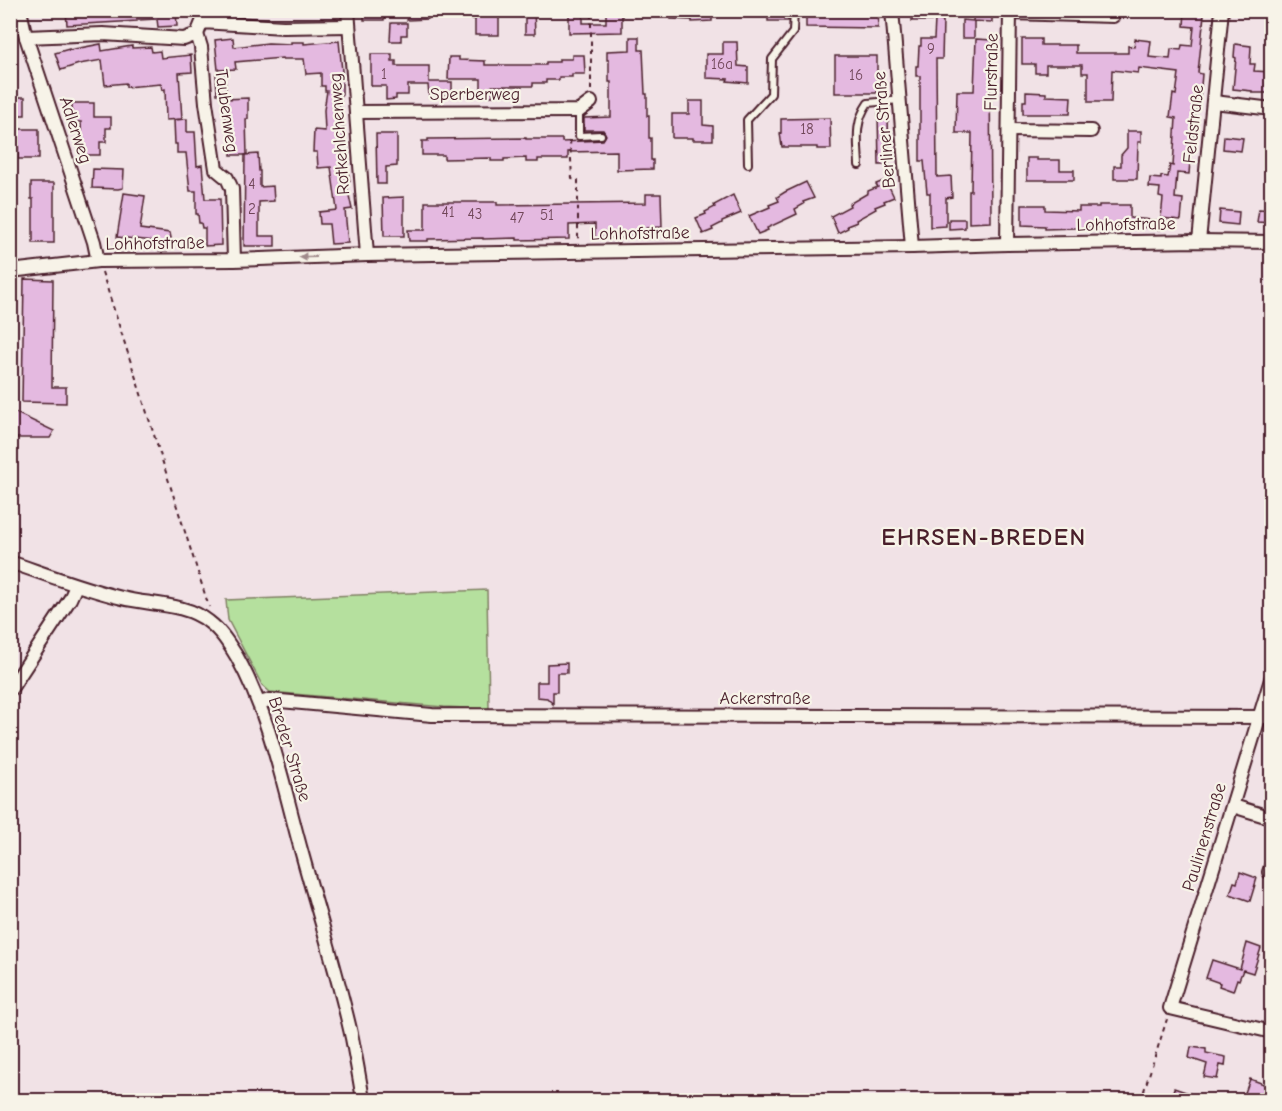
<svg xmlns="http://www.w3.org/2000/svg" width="1282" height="1111" font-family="'Comic Neue',sans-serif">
<rect width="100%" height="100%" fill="#f1e2e6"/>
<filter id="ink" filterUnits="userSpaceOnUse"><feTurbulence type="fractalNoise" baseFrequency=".0167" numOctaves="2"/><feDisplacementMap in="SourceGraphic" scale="12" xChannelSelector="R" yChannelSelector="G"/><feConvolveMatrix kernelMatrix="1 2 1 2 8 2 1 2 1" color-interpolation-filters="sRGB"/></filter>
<g filter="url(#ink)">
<polygon fill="#b5e09e" stroke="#808064" stroke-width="1.5" points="487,590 489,709 444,707 270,692 262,685 228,620 226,600"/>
<g fill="#e4b9e0" stroke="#4a1f2b" stroke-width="1.5">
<polygon points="66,10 176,10 177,26 158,27 157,19 137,20 137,21 67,25"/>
<rect x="364" y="10" width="20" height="10"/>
<polygon points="407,10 428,10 428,19 407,20"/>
<rect x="454" y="10" width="20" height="9"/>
<polygon points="525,10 534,10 535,34 525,34"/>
<polygon points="569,10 583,10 583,23 606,23 606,10 622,10 622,32 569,33"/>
<polygon points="672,10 712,10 712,21 692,22 692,20 671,19"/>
<rect x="768" y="10" width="20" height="11"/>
<polygon points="806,10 879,10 878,28 806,27"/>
<rect x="912" y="10" width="19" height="11"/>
<polygon points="974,10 992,10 992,22 974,21 974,38 962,38 962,20 973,21"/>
<polygon points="1185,10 1197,10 1196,14 1204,15 1198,73 1202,74 1200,97 1197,97 1193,132 1194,132 1193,147 1191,147 1189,174 1177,173 1175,198 1183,199 1181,220 1161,218 1163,198 1159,197 1160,188 1149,187 1150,178 1161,179 1161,176 1168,177 1170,165 1173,166 1176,118 1170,117 1173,94 1176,95 1179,73 1139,68 1138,73 1112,70 1111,102 1088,102 1088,73 1082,73 1082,65 1046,65 1046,73 1035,73 1035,64 1022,64 1022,39 1041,39 1041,45 1076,45 1076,53 1128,53 1128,46 1134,47 1135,39 1151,41 1149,57 1170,59 1171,49 1181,50 1182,45 1192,46 1194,27 1184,26"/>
<polygon points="499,12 499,35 475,35 475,13"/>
<polygon points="935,20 943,21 942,59 936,59 937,177 951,176 952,197 946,198 946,226 930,227 930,193 927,193 924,161 920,161 920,76 916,76 916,66 918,66 919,46 921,46 921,39 934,39"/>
<polygon points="391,23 407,23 407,35 401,35 401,41 390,41"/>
<polygon points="630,37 639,37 639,50 643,50 645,94 647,94 647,116 649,116 649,138 651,138 651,160 653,160 653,169 617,170 617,151 568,152 568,159 538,159 538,162 526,162 526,158 504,159 504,161 491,161 491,158 444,159 444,155 422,155 422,141 428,141 428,139 526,138 526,139 562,139 562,142 603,140 606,135 603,130 584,130 584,118 611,117 611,82 609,82 609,60 607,60 607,51 630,50"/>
<polygon points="233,38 234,47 268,43 291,44 291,42 304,42 304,44 339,41 342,71 342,93 336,126 344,127 343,142 339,152 342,152 342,164 346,163 350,181 346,182 352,209 345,210 348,243 331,244 329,224 320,224 319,212 337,210 331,167 318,168 317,152 313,152 314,130 325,131 324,110 327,91 325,91 325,86 321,86 321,73 306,74 304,59 282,59 282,58 235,62 236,69 218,70 215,40"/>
<polygon points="976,39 992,40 992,60 990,60 991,222 969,223 969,191 971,191 972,133 956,133 957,91 974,91"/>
<polygon points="723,42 737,42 738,66 748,67 748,83 727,81 728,79 706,78 706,54 723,54"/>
<polygon points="101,44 102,51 132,46 132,48 151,47 152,52 160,51 161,58 191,55 192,72 179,73 182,119 166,120 165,89 162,90 161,84 126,87 126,83 105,85 102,60 79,64 61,70 55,53 69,49 69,50"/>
<polygon points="1235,44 1251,46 1250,64 1255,64 1254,71 1272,72 1272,93 1252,93 1252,91 1233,89 1236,58 1234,57"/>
<polygon points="371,54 392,54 392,61 396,61 396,66 429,66 429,82 452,82 452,95 429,95 428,85 408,85 408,95 396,95 396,99 386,100 386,86 371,86"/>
<polygon points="572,55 584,55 585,74 572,74 572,77 559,77 559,80 546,80 546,83 533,83 533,86 492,86 493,96 481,96 481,79 448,79 449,57 459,57 459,60 485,61 485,65 546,65 546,62 559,62 559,59 572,59"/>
<rect x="835" y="56" width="42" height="37"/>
<polygon points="216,74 225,74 226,94 217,94"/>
<polygon points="1026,92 1046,93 1046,96 1071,97 1070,114 1023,114 1023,101 1026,101"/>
<rect x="10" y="97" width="15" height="18"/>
<polygon points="248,98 248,119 246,119 247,155 231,155 230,128 226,128 225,99"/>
<polygon points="689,101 703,101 703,125 713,126 713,140 693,140 693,138 672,138 672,114 689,114"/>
<polygon points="72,103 94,103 94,117 111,117 111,128 106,128 106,142 100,142 100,155 82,155 81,122 72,122"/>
<polygon points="878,114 888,114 889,165 879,165"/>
<polygon points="830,118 831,149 817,149 817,147 782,147 780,133 781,133 781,119"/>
<polygon points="187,119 187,132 195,132 197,166 202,165 205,199 220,199 221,245 205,246 205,228 202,228 201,223 199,223 198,214 196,214 196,191 190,191 186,153 177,153 177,144 175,144 174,120"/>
<rect x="18" y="129" width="21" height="30"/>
<polygon points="1127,131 1141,131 1141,142 1138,142 1137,179 1114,179 1114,166 1121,166 1121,155 1127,148"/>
<polygon points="376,134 397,134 397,166 386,167 386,184 377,184"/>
<polygon points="1224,136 1243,138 1241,151 1223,149"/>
<polygon points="258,154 259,171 260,171 260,187 273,186 274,201 259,202 259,236 275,236 275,246 244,246 245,155"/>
<polygon points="1027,158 1037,158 1037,160 1060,160 1060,170 1074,170 1074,180 1027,180"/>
<polygon points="93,169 124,170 123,188 118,189 92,188"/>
<polygon points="886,180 894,197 884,201 885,203 875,207 876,209 856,220 857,222 847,226 848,228 838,233 831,216 850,206 849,204 868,193 868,191 878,187 876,184"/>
<polygon points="806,182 814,198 803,202 804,204 795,209 797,214 767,228 768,230 758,234 749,216 770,207 769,205 779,201 777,197 785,192"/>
<polygon points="31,183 54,183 54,243 33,243 33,199 31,199"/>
<polygon points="124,193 145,196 140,229 170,233 172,243 117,237"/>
<polygon points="646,194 661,194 662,227 646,228 647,238 595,238 595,224 569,225 569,239 517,240 517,238 483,239 483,238 428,239 428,241 409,241 408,230 425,230 425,202 497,202 497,205 646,203"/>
<polygon points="733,195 741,213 722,221 722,223 712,228 713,230 703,234 696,218 706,214 705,212 715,207 714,205"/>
<polygon points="404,197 404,236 384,236 383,198"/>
<polygon points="1022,205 1045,205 1045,210 1079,211 1079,207 1099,207 1099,205 1130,205 1130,218 1162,221 1160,230 1136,226 1045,229 1045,226 1022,225"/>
<polygon points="1259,209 1272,210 1272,223 1257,222"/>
<polygon points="1220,210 1239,212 1238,225 1219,223"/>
<polygon points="949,219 965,219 965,228 949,229"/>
<polygon points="24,279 53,280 52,387 66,387 66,403 22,402"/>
<polygon points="10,410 54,431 50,438 10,438"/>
<polygon points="567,663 567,673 557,673 557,692 553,692 553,704 547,698 537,697 537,682 547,682 547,664"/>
<polygon points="1240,872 1257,878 1250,901 1230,894 1234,882 1237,883"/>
<polygon points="1247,943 1261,948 1253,973 1243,970 1239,980 1237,979 1233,991 1219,986 1220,983 1206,978 1212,960 1240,969"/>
<polygon points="1191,1047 1206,1049 1206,1053 1226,1057 1225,1066 1220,1065 1217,1079 1204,1077 1207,1064 1189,1058"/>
<polygon points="1250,1079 1272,1087 1272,1101 1242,1101"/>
<polygon points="1174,1088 1206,1099 1205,1101 1170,1101"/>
</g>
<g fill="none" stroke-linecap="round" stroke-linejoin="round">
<defs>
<g id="lane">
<polyline points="579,111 579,136 601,135"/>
<polyline points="748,164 747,120 771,94 772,59 793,32 794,10"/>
<path d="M859 165C858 141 854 123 868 103L899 100"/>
</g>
<g id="street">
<polyline points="20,10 26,37 94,242 98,261"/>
<polyline points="348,10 367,255"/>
<polyline points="892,10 912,247"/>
<polyline points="1010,13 1113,16"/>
<polyline points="197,34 201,47 206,103 216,169 227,178 232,189 234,260"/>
<polyline points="26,37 103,34 184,39 197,34 202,22 283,27 349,26"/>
<polyline points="1214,102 1272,109"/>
<polyline points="356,112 579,111 591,102"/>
<polyline points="1009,130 1091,131"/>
<polyline points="1199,241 1222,10"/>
<polyline points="1007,244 1010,10"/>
<polyline points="10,271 98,261 234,260 367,255 912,247 1007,244 1199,241 1272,242"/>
<path d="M10 562C48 575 84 589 122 598 150 605 186 603 209 622 221 631 229 644 237 657 270 716 283 785 301 850 318 912 338 975 352 1038 356 1059 360 1080 363 1100"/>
<polyline points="1272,676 1170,1008 1272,1032"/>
<polyline points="10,690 70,599 76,586"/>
<polyline points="259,703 270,700 432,715 1272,717"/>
<polyline points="1233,806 1272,818"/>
<polyline points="1269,872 1272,864"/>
</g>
</defs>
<use href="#lane" stroke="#4a1f2b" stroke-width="10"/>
<use href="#street" stroke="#4a1f2b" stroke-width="16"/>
<g stroke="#4a1f2b" stroke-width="2" stroke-dasharray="4.5 4.5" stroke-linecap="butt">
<polyline points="591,90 591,10"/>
<polyline points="570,140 572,179 578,180 578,240"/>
<polyline points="102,272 209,607"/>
<polyline points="1141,1100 1167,1019"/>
</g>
<use href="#lane" stroke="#f7f3e8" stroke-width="6"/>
<use href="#street" stroke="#f7f3e8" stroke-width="12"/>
</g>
<defs><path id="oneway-solid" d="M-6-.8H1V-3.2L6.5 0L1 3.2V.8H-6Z" transform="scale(1.5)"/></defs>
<use fill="#a0898a" href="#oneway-solid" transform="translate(308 257) rotate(178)"/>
</g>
<g text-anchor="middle" stroke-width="4.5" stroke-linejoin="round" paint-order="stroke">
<g font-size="15" fill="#704658">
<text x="931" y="54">9</text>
<text x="722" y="69">16a</text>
<text x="384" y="79">1</text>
<text x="856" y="80">16</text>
<text x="807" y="134">18</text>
<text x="252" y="189">4</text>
<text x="252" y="214">2</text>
<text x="448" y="217">41</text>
<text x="475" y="219">43</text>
<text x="547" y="220">51</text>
<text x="517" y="223">47</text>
</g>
<g font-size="18" fill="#4a1f2b" stroke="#f7f3e8">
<text transform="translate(991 72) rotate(-89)" y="6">Flurstraße</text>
<text x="475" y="100">Sperberweg</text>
<text transform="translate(227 111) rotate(82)" y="6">Taubenweg</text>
<text transform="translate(1193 124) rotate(-84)" y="6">Feldstraße</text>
<text transform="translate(76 130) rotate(72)" y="6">Adlerweg</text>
<text transform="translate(884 130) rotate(-95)" y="6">Berliner Straße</text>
<text transform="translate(339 134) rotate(-94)" y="6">Rotkehlchenweg</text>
<text transform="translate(1126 224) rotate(-1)" y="6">Lohhofstraße</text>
<text transform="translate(640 233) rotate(-1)" y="6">Lohhofstraße</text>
<text transform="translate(155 243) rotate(-1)" y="6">Lohhofstraße</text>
<text x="765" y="704">Ackerstraße</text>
<text transform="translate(290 749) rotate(73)" y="6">Breder Straße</text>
<text transform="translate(1204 837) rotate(-73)" y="6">Paulinenstraße</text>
</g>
<g font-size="24" font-weight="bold" letter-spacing="1.5" fill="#4a1f2b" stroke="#f7f3e8">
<text x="984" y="545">EHRSEN-BREDEN</text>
</g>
</g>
<rect width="1282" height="1111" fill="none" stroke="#f7f3e8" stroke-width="36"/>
<rect x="18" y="18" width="1246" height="1075" fill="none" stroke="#4a1f2b" stroke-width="2" filter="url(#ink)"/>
</svg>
